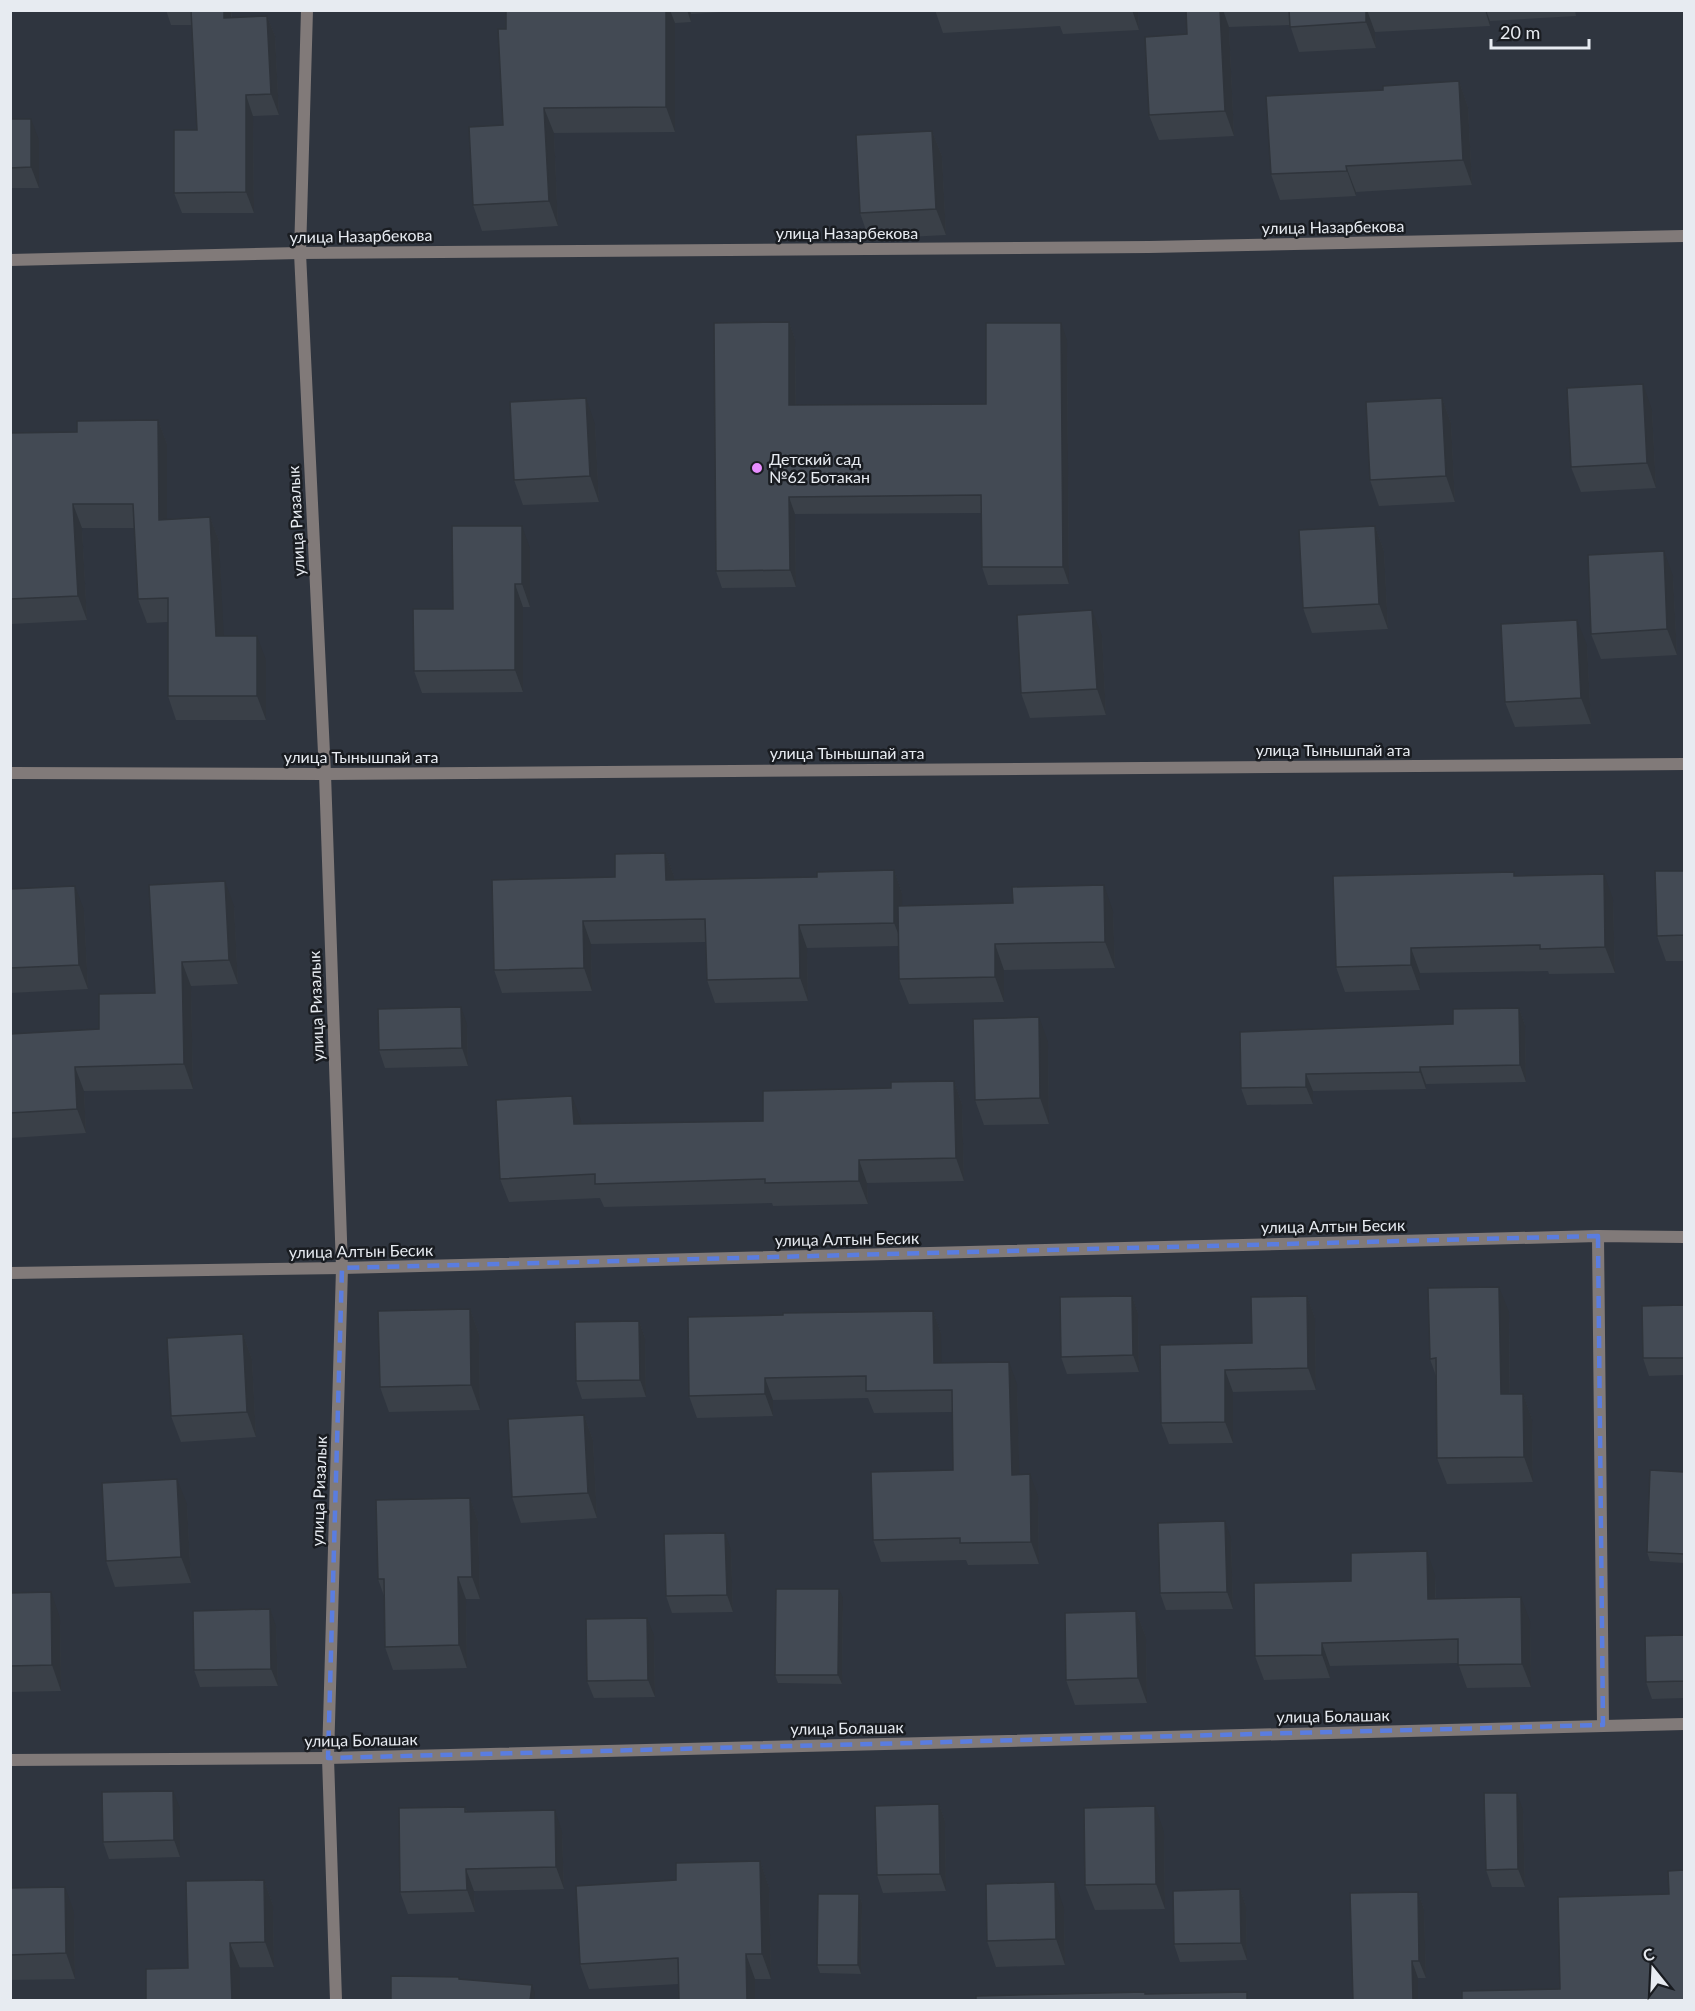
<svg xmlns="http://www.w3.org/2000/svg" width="1695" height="2011" font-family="Lato,sans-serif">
<rect width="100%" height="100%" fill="#2f353f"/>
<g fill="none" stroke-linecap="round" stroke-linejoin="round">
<g stroke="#817a79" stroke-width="12">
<polyline points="307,10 300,253 325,774 342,1268 328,1758 336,2000"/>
<polyline points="10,260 300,253 1149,247 1684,236"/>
<polyline points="10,773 325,774 1684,764"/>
<polyline points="1598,1236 1603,1725"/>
<polyline points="10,1273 342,1268 1598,1236 1684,1237"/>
<polyline points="10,1760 328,1758 1684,1724"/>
</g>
</g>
<g fill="#3a4048">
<polygon points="166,10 231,10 232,18 267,16 275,36 279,115 253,116 254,213 182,213 174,193 197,130 192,25 171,25"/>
<polygon points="506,10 754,10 691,14 691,22 675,23 675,132 554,133 558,226 482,231 473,205 503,125"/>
<polygon points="935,10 1138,10 1139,30 1063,34 1060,26 943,33"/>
<polygon points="1186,10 1575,10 1576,16 1490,21 1490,26 1375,32 1376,48 1299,52 1290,25 1229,27 1234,136 1159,140 1149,115 1187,34"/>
<polygon points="1459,81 1468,107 1472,185 1356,192 1356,196 1280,200 1271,174 1383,90"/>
<polygon points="10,119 39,140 39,188 10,188"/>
<polygon points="932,131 942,156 946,235 869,239 860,213"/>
<polygon points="789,322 795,339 796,405 986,404 1067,340 1069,584 988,585 982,567 982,513 795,514 796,587 722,588 716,571"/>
<polygon points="1442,398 1451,423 1455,502 1379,506 1370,480"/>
<polygon points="1652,410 1656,488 1581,492 1571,467"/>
<polygon points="158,420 167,444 167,519 210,517 219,541 223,636 266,660 266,720 176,720 168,696 168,622 147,623 138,599 134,528 82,528 87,620 11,624 10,622 10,433 77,432"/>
<polygon points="595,424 599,502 523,505 514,480"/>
<polygon points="1375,526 1384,551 1388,629 1312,633 1303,608"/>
<polygon points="530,548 530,607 523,607 523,692 422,693 414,671 453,609"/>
<polygon points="1673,576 1677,655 1601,659 1591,634"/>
<polygon points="1102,636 1106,715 1030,718 1021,693"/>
<polygon points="1587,645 1591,724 1515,727 1505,702"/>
<polygon points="665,853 674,876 674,880 817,877 894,870 902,893 902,905 1113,911 1115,968 1004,970 1004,1002 909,1004 899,979 899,946 807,948 808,1001 715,1003 707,980 706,942 591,944 592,991 502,993 494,970 615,877"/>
<polygon points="1684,871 1684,961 1666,961 1657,936"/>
<polygon points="1515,876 1613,899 1615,973 1549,974 1548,971 1420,973 1420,990 1345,992 1336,967"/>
<polygon points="149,885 234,906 238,984 191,986 193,1089 84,1091 86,1133 11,1138 10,1034 99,1029 155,993"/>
<polygon points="10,889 84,910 88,989 10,993"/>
<polygon points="1519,1008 1525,1025 1526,1082 1426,1084 1426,1089 1313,1091 1313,1104 1247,1105 1241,1088 1453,1024"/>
<polygon points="467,1024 468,1066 385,1068 379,1050"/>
<polygon points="1048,1042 1049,1124 984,1125 975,1100"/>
<polygon points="954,1081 962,1104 964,1181 867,1183 868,1204 773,1206 772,1203 604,1207 600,1198 509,1202 500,1179 581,1120 581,1124 763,1121 891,1088"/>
<polygon points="1132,1296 1138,1313 1139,1372 1067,1374 1061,1357"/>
<polygon points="1307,1296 1315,1318 1316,1390 1233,1392 1233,1443 1169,1444 1161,1423"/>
<polygon points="1684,1305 1684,1375 1649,1376 1643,1358"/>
<polygon points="470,1309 479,1334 480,1410 389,1412 380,1387"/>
<polygon points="933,1311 941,1333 941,1363 1017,1384 1019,1475 1038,1496 1039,1564 968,1565 966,1560 881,1562 873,1540 953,1470 952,1412 874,1413 868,1398 773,1400 773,1416 697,1418 689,1396"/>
<polygon points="1509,1312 1510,1394 1523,1394 1532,1419 1533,1482 1447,1484 1437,1458 1436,1376 1430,1359"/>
<polygon points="639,1321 645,1338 646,1397 582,1399 576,1381"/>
<polygon points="243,1334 252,1359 256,1437 181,1442 171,1416"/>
<polygon points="584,1415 593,1440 597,1518 521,1523 512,1497"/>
<polygon points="1684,1472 1684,1563 1650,1561 1647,1552"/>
<polygon points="470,1498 478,1521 480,1599 466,1599 467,1668 393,1670 385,1647 384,1596 378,1579"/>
<polygon points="187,1504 191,1583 115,1587 106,1561"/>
<polygon points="1231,1538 1233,1609 1166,1610 1160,1593"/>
<polygon points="731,1550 733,1612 672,1613 666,1596"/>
<polygon points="1435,1575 1436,1599 1530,1621 1531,1687 1467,1688 1458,1663 1330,1666 1330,1678 1264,1680 1255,1656 1351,1581"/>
<polygon points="10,1593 60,1618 61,1691 10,1692"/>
<polygon points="843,1598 842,1684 778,1683 775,1675"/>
<polygon points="1136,1611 1146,1637 1147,1703 1075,1705 1066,1680"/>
<polygon points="276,1626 278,1686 200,1687 194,1670"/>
<polygon points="654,1635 655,1697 594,1698 587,1681"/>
<polygon points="1684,1635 1684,1698 1652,1699 1646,1682"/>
<polygon points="939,1804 945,1821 946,1891 883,1893 877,1875"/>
<polygon points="465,1807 467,1812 562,1832 564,1889 474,1891 475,1912 408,1914 400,1892"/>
<polygon points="180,1808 180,1857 109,1859 103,1842"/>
<polygon points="1523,1810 1525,1887 1492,1887 1486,1870"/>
<polygon points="1164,1832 1165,1909 1095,1910 1085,1885"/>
<polygon points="760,1861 769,1887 771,1979 755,1979 755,2001 679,2001 679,1984 589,1989 580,1964 676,1880"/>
<polygon points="264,1880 273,1905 274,1967 188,1968"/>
<polygon points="10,1888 74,1912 75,1979 10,1980"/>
<polygon points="1240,1889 1246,1906 1247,1960 1180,1962 1174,1944"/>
<polygon points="1418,1892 1424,1909 1426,1978 1418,1978 1353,2001"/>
<polygon points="859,1894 862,1903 861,1974 820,1973 817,1965"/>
<polygon points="1064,1908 1065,1965 996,1967 987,1941"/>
</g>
<g fill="#2f343b">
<polygon points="224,10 231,10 232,38 224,18"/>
<polygon points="666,10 670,10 675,23 675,132 666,107"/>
<polygon points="687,10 690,10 691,14 691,22"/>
<polygon points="1132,10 1138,10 1139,30"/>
<polygon points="1220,10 1223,10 1229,27 1234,136 1225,111"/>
<polygon points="1366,10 1367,10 1375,32 1376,48 1366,22"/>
<polygon points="1485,10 1486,10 1490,21 1490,26"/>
<polygon points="267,16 275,36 279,115 271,94"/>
<polygon points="1459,81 1468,107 1472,185 1463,160"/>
<polygon points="246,95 253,116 254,213 246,192"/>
<polygon points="544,108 554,133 558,226 549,201"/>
<polygon points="31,119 39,140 39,188 31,167"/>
<polygon points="932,131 942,156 946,235 936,209"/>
<polygon points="1346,166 1356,192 1356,196 1347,171"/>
<polygon points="789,322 795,339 796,423 789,405"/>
<polygon points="1061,323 1067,340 1069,584 1063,567"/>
<polygon points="1643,384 1652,410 1656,488 1647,463"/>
<polygon points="586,398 595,424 599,502 590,476"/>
<polygon points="1442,398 1451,423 1455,502 1446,476"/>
<polygon points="158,420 167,444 167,544 159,520"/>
<polygon points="789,497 795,514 796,587 790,570"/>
<polygon points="73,504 82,528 87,620 78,596"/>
<polygon points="210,517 219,541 225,660 216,636"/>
<polygon points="522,526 530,548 530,607 522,584"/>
<polygon points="1375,526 1384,551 1388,629 1379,604"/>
<polygon points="1664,551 1673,576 1677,655 1667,629"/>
<polygon points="515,584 523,607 523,692 515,670"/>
<polygon points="1092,610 1102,636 1106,715 1097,689"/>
<polygon points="1577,620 1587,645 1591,724 1581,698"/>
<polygon points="257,636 266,660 266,720 257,696"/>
<polygon points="665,853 674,876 674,903 666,880"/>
<polygon points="894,870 902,893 903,946 894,923"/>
<polygon points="1604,874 1613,899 1615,973 1605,947"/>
<polygon points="225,881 234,906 238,984 229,960"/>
<polygon points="1104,885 1113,911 1115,968 1105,942"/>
<polygon points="75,886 84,910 88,989 79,965"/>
<polygon points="583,921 591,944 592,991 584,968"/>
<polygon points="799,925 807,948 808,1001 800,978"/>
<polygon points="995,944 1004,970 1004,1002 995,977"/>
<polygon points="1411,948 1420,973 1420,990 1411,965"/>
<polygon points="182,962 191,986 193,1089 184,1064"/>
<polygon points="461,1007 467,1024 468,1066 462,1048"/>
<polygon points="1519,1008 1525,1025 1526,1082 1520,1065"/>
<polygon points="1039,1017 1048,1042 1049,1124 1040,1098"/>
<polygon points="75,1067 84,1091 86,1133 77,1109"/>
<polygon points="1420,1067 1426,1084 1426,1089 1420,1072"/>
<polygon points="1306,1074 1313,1091 1313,1104 1306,1087"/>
<polygon points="954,1081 962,1104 964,1181 956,1158"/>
<polygon points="572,1096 581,1120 582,1147 574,1124"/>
<polygon points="859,1160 867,1183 868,1204 859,1181"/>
<polygon points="1499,1287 1509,1312 1510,1420 1501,1394"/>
<polygon points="1132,1296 1138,1313 1139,1372 1133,1355"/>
<polygon points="1307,1296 1315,1318 1316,1390 1308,1368"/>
<polygon points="470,1309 479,1334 480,1410 471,1385"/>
<polygon points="933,1311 941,1333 942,1385 934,1363"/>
<polygon points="639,1321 645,1338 646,1397 640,1380"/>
<polygon points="243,1334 252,1359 256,1437 247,1412"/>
<polygon points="1009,1362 1017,1384 1020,1497 1012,1475"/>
<polygon points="1225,1370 1233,1392 1233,1443 1225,1422"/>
<polygon points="765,1378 773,1400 773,1416 765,1394"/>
<polygon points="1523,1394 1532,1419 1533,1482 1524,1457"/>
<polygon points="584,1415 593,1440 597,1518 588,1493"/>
<polygon points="1030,1474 1038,1496 1039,1564 1031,1542"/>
<polygon points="177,1479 187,1504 191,1583 181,1557"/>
<polygon points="470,1498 478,1521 480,1599 472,1577"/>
<polygon points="1225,1521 1231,1538 1233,1609 1227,1592"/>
<polygon points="725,1533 731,1550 733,1612 727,1595"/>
<polygon points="1427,1551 1435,1575 1436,1622 1428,1599"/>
<polygon points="458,1577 466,1599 467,1668 459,1645"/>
<polygon points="839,1589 843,1598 842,1684 838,1675"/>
<polygon points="51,1592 60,1618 61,1691 52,1665"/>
<polygon points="1521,1597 1530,1621 1531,1687 1522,1664"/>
<polygon points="270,1609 276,1626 278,1686 271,1669"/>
<polygon points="1136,1611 1146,1637 1147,1703 1138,1678"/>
<polygon points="647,1618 654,1635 655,1697 648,1680"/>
<polygon points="1322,1643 1330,1666 1330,1678 1322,1655"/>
<polygon points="173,1791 180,1808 180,1857 174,1840"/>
<polygon points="1517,1793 1523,1810 1525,1887 1518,1869"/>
<polygon points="939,1804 945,1821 946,1891 940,1874"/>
<polygon points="1155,1806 1164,1832 1165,1909 1156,1884"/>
<polygon points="555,1810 562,1832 564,1889 556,1867"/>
<polygon points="760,1861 769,1887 771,1979 762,1954"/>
<polygon points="466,1869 474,1891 475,1912 467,1890"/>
<polygon points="264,1880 273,1905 274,1967 265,1942"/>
<polygon points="1055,1882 1064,1908 1065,1965 1056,1939"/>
<polygon points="65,1887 74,1912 75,1979 66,1953"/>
<polygon points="1240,1889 1246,1906 1247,1960 1241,1943"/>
<polygon points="1418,1892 1424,1909 1426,1978 1419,1961"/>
<polygon points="859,1894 862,1903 861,1974 858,1965"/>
<polygon points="230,1943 240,1968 240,2001 232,2001"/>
<polygon points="746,1954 755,1979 755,2001 747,2001"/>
<polygon points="1412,1961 1418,1978 1418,2001 1413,2001"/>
<polygon points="532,1985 535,1993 534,2001 530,2001"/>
</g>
<g fill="#434a54" stroke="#2f343b" stroke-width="1.5">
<polygon points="191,10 224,10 224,18 267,16 271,94 246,95 246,192 174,193 174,130 197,130"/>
<polygon points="506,10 666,10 666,107 544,108 549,201 473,205 469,127 503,125 498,29 506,29"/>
<polygon points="1186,10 1220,10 1225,111 1149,115 1145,37 1187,34"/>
<polygon points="1289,10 1366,10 1366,22 1290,27"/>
<polygon points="1459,81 1463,160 1346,166 1347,171 1271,174 1266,96 1383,90 1383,86"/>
<polygon points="10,119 31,119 31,167 10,168"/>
<polygon points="932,131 936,209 860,213 856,135"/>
<polygon points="789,322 789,405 986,404 986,323 1061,323 1063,567 982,567 981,495 789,497 790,570 716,571 714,323"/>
<polygon points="1643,384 1647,463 1571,467 1567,388"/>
<polygon points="586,398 590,476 514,480 510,402"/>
<polygon points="1442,398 1446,476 1370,480 1366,402"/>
<polygon points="158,420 159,520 210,517 216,636 257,636 257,696 168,696 168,598 138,599 133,504 73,504 78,596 10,599 10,433 77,432 77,421"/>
<polygon points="452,526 522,526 522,584 515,584 515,670 414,671 413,609 453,609"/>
<polygon points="1375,526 1379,604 1303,608 1299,530"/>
<polygon points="1664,551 1667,629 1591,634 1588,555"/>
<polygon points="1092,610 1097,689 1021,693 1017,615"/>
<polygon points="1577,620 1581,698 1505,702 1501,624"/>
<polygon points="665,853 666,880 817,877 817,872 894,870 894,923 799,925 800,978 707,980 705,919 583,921 584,968 494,970 492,880 615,877 615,854"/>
<polygon points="1655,871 1684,871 1684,935 1657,936"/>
<polygon points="1514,872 1514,876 1604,874 1605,947 1540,949 1540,945 1411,948 1411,965 1336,967 1333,876"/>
<polygon points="225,881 229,960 182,962 184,1064 75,1067 77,1109 10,1113 10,1034 99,1029 99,994 155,993 149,885"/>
<polygon points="1104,885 1105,942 995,944 995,977 899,979 898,906 1013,903 1012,887"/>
<polygon points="75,886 79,965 10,968 10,889"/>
<polygon points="461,1007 462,1048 379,1050 378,1009"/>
<polygon points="1519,1008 1520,1065 1420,1067 1420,1072 1306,1074 1306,1087 1241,1088 1240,1032 1453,1024 1453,1009"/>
<polygon points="1039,1017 1040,1098 975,1100 973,1019"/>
<polygon points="954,1081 956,1158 859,1160 859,1181 765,1183 765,1179 595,1184 595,1174 500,1179 496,1100 572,1096 574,1124 763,1121 763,1091 891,1088 891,1082"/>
<polygon points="1499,1287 1501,1394 1523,1394 1524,1457 1437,1458 1436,1358 1430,1359 1428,1288"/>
<polygon points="1132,1296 1133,1355 1061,1357 1060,1297"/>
<polygon points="1307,1296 1308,1368 1225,1370 1225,1422 1161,1423 1160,1345 1252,1343 1251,1297"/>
<polygon points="1684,1305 1684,1358 1643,1358 1642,1306"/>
<polygon points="470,1309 471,1385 380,1387 378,1311"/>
<polygon points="933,1311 934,1363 1009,1362 1012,1475 1030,1474 1031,1542 960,1543 960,1538 873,1540 871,1472 953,1470 952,1390 866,1391 866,1376 765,1378 765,1394 689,1396 688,1317 783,1315 783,1313"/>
<polygon points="639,1321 640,1380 576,1381 575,1322"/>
<polygon points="243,1334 247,1412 171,1416 167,1338"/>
<polygon points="584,1415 588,1493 512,1497 508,1419"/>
<polygon points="1650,1470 1684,1472 1684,1554 1647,1552"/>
<polygon points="177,1479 181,1557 106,1561 102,1483"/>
<polygon points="470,1498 472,1577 458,1577 459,1645 385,1647 384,1579 378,1579 376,1500"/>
<polygon points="1225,1521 1227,1592 1160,1593 1158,1523"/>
<polygon points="725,1533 727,1595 666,1596 664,1534"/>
<polygon points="1427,1551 1428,1599 1521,1597 1522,1664 1458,1665 1458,1639 1322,1643 1322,1655 1255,1656 1254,1583 1351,1581 1351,1553"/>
<polygon points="776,1589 839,1589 838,1675 775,1675"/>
<polygon points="51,1592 52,1665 10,1666 10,1593"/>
<polygon points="270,1609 271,1669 194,1670 193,1611"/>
<polygon points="1136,1611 1138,1678 1066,1680 1065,1613"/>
<polygon points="647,1618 648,1680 587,1681 586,1619"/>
<polygon points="1684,1635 1684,1681 1646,1682 1645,1636"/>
<polygon points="173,1791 174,1840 103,1842 102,1792"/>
<polygon points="1484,1793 1517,1793 1518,1869 1486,1870"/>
<polygon points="939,1804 940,1874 877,1875 875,1806"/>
<polygon points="1155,1806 1156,1884 1085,1885 1084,1808"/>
<polygon points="465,1807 465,1812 555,1810 556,1867 466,1869 467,1890 400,1892 399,1808"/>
<polygon points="760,1861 762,1954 746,1954 747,2001 679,2001 678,1958 580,1964 576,1886 676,1880 676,1863"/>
<polygon points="1684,1870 1684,2001 1462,2001 1462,1991 1560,1989 1558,1897 1669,1894 1668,1871"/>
<polygon points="264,1880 265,1942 230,1943 232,2001 146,2001 146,1969 188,1968 186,1881"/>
<polygon points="1055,1882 1056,1939 987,1941 986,1884"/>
<polygon points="65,1887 66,1953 10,1955 10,1888"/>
<polygon points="1240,1889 1241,1943 1174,1944 1173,1891"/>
<polygon points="1418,1892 1419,1961 1412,1961 1413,2001 1353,2001 1350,1893"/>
<polygon points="818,1894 859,1894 858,1965 817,1965"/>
<polygon points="391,1976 459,1977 459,1979 532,1985 530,2001 391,2001"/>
<polygon points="1145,1992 1145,1994 1247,1992 1247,2001 976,2001 976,1996"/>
</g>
<path fill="none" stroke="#5a7de0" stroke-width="4.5" stroke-dasharray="12 8" stroke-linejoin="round" d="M1598 1236 1603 1725 328 1758 342 1268Z"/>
<circle fill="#e88eff" stroke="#191c21" stroke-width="2" cx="757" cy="468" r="6"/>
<g text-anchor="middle" stroke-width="5" stroke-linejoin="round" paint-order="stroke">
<g font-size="16" fill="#e7ebf1" stroke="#191c21">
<text transform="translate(1333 227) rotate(-1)" y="6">улица Назарбекова</text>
<text x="847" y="239">улица Назарбекова</text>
<text transform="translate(361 236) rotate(-1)" y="6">улица Назарбекова</text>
<text transform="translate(296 521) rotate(-93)" y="6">улица Ризалык</text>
<text x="1333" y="756">улица Тынышпай ата</text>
<text x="847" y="759">улица Тынышпай ата</text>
<text x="361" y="763">улица Тынышпай ата</text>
<text transform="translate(316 1006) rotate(-92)" y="6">улица Ризалык</text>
<text transform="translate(1333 1226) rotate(-1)" y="6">улица Алтын Бесик</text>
<text transform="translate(847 1239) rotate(-1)" y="6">улица Алтын Бесик</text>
<text transform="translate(361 1251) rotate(-1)" y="6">улица Алтын Бесик</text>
<text transform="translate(319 1491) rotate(-88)" y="6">улица Ризалык</text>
<text transform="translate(1333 1716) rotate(-1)" y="6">улица Болашак</text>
<text transform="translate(847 1728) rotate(-1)" y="6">улица Болашак</text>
<text transform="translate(361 1740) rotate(-1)" y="6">улица Болашак</text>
</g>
<g font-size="16" fill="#e7ebf1" stroke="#191c21" text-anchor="start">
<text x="769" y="465">Детский сад<tspan x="769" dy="18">№62 Ботакан</tspan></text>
</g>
</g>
<rect width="1695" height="2011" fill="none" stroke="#e7ebf1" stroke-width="24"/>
<g transform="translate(1653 1969) rotate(342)" stroke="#191c21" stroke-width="4.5" paint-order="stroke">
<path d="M0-4.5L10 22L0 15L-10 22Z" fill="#e7ebf1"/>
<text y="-9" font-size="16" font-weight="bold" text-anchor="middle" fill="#e7ebf1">С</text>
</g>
<path d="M1491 39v9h98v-9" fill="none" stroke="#e7ebf1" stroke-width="3"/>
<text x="1500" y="39" font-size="18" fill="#e7ebf1" stroke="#191c21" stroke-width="4.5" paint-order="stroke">20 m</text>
</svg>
